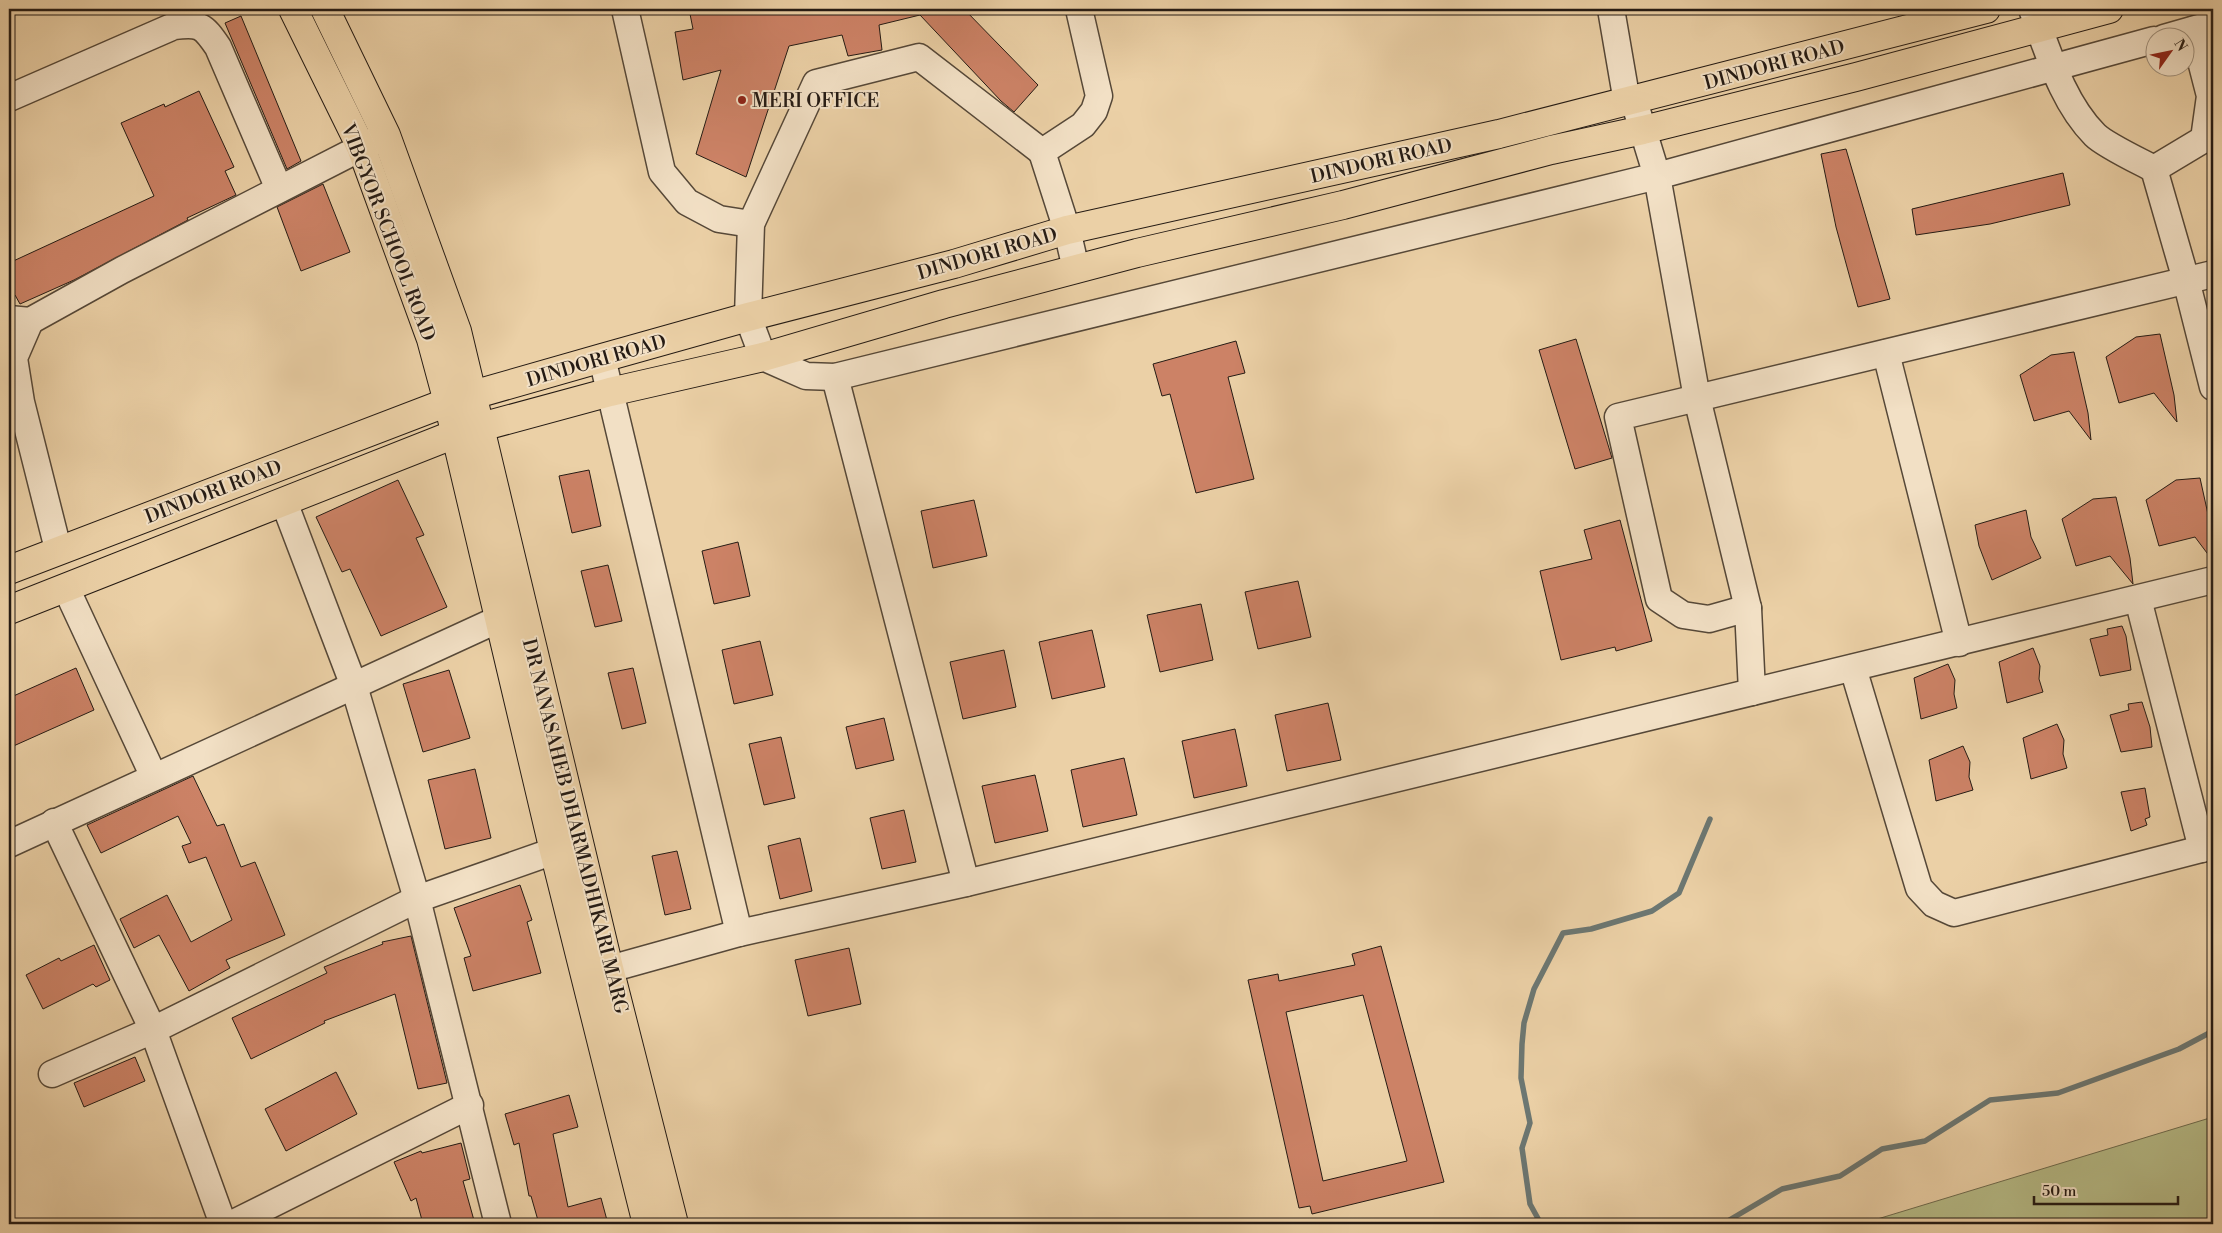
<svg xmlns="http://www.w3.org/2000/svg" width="2222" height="1233" font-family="'Libre Bodoni',serif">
<rect width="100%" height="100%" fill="#ebd0a6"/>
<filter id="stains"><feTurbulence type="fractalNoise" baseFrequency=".004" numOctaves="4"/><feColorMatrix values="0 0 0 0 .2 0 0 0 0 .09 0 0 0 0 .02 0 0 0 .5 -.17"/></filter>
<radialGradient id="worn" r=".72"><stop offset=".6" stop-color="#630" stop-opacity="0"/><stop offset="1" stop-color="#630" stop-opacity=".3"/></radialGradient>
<polygon fill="#b6bb87" stroke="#6e6b4e" points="2213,1117 2213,1224 1861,1224"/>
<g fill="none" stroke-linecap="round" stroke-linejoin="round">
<g stroke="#6c7772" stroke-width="5.5">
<polyline points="1541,1224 1530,1204 1522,1148 1530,1123 1521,1078 1522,1044 1524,1023 1534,989 1563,933 1591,929 1652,911 1679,893 1710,819"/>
<polyline points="1681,1224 1684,1222 1707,1224 1726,1222 1782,1189 1840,1176 1882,1149 1925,1141 1990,1100 2058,1093 2179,1049 2213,1031"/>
</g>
</g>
<g fill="#cc8266" stroke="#251b14" fill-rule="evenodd">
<polygon points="689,9 964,9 1038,85 1014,112 1001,101 920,15 879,25 882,50 848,56 842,35 789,46 746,177 696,154 721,70 683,80 675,32 693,29"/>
<polygon points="241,16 301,161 287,169 225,23"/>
<polygon points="199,91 234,167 225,171 236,195 187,218 188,220 74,280 20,304 15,295 9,298 9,263 154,196 121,123 164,104 165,107"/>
<polygon points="1846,149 1890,299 1858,307 1836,227 1821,154"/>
<polygon points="2063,173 2070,205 1990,224 1916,235 1912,209"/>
<polygon points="323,184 350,252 301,271 277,207"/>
<polygon points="2160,334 2174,395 2177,422 2154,393 2119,403 2106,357 2136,337"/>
<polygon points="1576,339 1612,458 1575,469 1539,350"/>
<polygon points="1236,341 1245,373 1228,377 1254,479 1196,493 1170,394 1162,396 1153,364"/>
<polygon points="2074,352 2088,413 2091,440 2069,411 2034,421 2020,375 2051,355"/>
<polygon points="589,470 601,526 572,533 559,476"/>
<polygon points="2200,478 2213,537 2213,561 2195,537 2159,546 2146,500 2176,480"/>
<polygon points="398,480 424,535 416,538 447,607 381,636 350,569 342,572 316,517"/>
<polygon points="2116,497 2130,558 2133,584 2110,556 2076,566 2062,519 2093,499"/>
<polygon points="974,500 987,556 933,568 921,511"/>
<polygon points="2026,510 2031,537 2041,558 1992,580 1979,546 1975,525"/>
<polygon points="1620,520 1652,641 1616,651 1615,647 1561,660 1540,571 1592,559 1584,530"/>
<polygon points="738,542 750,596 714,604 702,551"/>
<polygon points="608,565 622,621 595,627 581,571"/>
<polygon points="1298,581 1311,637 1258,649 1245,592"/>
<polygon points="1201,604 1213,660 1160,672 1147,615"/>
<polygon points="2122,626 2126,636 2131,670 2100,676 2090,639 2108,635 2107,629"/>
<polygon points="1092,630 1105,687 1052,699 1039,642"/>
<polygon points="760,641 773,695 734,704 722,650"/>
<polygon points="2033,648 2040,666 2039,679 2043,692 2007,703 1999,662"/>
<polygon points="1004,650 1016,707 963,719 950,662"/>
<polygon points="1948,664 1955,680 1954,694 1957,708 1921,719 1914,678"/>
<polygon points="76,668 94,710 9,748 9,698"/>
<polygon points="633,668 646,723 622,729 608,673"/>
<polygon points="449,670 470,738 423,752 403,684"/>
<polygon points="2142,702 2150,727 2152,747 2121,752 2110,715 2129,710 2128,704"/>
<polygon points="1328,703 1341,760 1287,771 1275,715"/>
<polygon points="884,718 894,760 856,769 846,727"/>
<polygon points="2057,724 2064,740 2063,754 2067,768 2031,779 2023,738"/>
<polygon points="1235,729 1247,786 1194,798 1182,741"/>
<polygon points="781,737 795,798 764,805 749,744"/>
<polygon points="1963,746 1970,762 1969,777 1973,790 1936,801 1929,760"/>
<polygon points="1124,758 1137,815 1083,827 1071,770"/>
<polygon points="475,769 491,838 445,849 428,780"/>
<polygon points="1035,775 1048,831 995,843 982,786"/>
<polygon points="193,776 217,826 224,824 241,867 255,862 285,935 226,960 230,968 189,991 159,935 134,948 120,919 167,895 191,942 232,920 206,857 189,863 182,846 191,843 178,816 101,853 87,825"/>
<polygon points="2145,788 2150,817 2145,819 2147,825 2131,831 2121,792"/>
<polygon points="904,810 916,862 882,869 870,818"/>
<polygon points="800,838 812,891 780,899 768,846"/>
<polygon points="677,851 691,909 665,915 652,856"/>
<polygon points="520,885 532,920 527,922 541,973 473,991 464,958 471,956 454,908"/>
<polygon points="411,936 447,1083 418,1089 395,994 324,1021 325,1023 251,1059 232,1018 327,973 324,967 383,944 382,942"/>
<polygon points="94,945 110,980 96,987 93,984 43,1009 26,975 59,958 61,961"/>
<path d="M1381 946 1444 1182 1312 1214 1310 1206 1299 1208 1248 980 1278 974 1279 981 1355 965 1352 954ZM1363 995 1407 1161 1323 1181 1286 1012Z"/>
<polygon points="849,948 861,1004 808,1016 795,960"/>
<polygon points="135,1057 145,1081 84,1107 74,1083"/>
<polygon points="336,1072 357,1114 286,1151 265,1109"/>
<polygon points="569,1095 578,1127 553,1134 568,1207 601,1198 608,1224 539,1224 531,1196 529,1196 519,1143 514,1145 505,1114"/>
<polygon points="461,1143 470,1179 463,1181 475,1224 423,1224 416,1198 411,1201 394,1162 421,1151 422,1153"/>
</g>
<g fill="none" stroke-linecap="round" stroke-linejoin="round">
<defs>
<g id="minor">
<polyline points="625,9 662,172 687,202 719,219 751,224"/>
<polyline points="1611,9 1627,102"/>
<path d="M2032 9C2048 51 2062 102 2095 135 2105 145 2139 161 2154 169L2186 280 2213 387"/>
<polyline points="2164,38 2213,24"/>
<path d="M9 98 174 26C200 23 203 25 218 47L279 189"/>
<polyline points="1042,152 919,57 816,83 751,224 748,317 763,357 806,376 835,377 1657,176 1634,101"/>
<polyline points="2154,169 2204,139 2210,96 2193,30"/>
<polyline points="1076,269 1067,230 1042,152 1083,125 1094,111 1099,96 1079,9"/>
<polyline points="9,319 30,321 122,270 380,138"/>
<polyline points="30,321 14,358 21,402 58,549"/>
<polyline points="1886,353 1959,643"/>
<polyline points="602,358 739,933"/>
<polyline points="835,377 966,883"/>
<polyline points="284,502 354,686 417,899 498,1224"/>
<polyline points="66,588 154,777"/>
<polyline points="2138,599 2202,849"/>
<polyline points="1748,608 1697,398 1657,176 2154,40"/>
<polyline points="1853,668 1919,888 1934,904 1954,913 2213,846"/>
<polyline points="1752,692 1748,608 1709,619 1683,615 1659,599 1618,417 2213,274"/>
<polyline points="54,822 153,1030 223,1224"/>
<polyline points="9,844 499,619"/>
<polyline points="588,975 739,933 966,883 2213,580"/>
<polyline points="52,1074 153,1030 417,899 554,851"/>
<polyline points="232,1224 470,1105"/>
</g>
<g id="major">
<polyline points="293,9 361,147 431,339 448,402 554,851 647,1224"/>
<polyline points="325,9 386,135 457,331 609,968 674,1224"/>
<polyline points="9,570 448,402 602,358 748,317 954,264 1067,230 1499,134 1986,9"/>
<polyline points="9,610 455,434 610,392 763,357 944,304 1137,253 1343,205 1551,150 1643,130 1856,77 2109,9"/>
</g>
</defs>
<use href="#minor" stroke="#564838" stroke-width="29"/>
<use href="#major" stroke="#251b14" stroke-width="30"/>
<use href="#minor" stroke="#f2e0c5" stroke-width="26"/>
<use href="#major" stroke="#ebd0a6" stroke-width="28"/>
</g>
<circle fill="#8f2418" stroke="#f2e0c5" stroke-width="2" cx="742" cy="100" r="5"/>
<g text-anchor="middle" stroke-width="4" stroke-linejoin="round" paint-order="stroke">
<g font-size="19" fill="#251b14" stroke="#f2e0c5">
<text transform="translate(1774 64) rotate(-15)" y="7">DINDORI ROAD</text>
<text transform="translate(1381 160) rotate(-13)" y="7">DINDORI ROAD</text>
<text transform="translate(389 232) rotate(69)" y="7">VIBGYOR SCHOOL ROAD</text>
<text transform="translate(987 253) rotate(-16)" y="7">DINDORI ROAD</text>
<text transform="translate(596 360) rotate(-16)" y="7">DINDORI ROAD</text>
<text transform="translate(213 491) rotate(-21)" y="7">DINDORI ROAD</text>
<text transform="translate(576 826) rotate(76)" y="7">DR NANASAHEB DHARMADHIKARI MARG</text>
</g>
<g font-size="19" fill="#251b14" stroke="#f2e0c5" text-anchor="start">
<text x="752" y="107">MERI OFFICE</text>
</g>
</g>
<rect width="2222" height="1233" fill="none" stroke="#ebd0a6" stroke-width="30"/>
<rect x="10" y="10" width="2202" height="1213" fill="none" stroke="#251b14" stroke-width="2.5"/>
<rect x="15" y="15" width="2192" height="1203" fill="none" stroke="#251b14"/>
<g transform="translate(2170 52) rotate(57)"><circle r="24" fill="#f2e0c5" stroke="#a0917e"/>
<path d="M0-4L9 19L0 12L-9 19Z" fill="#8f2418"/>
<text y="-8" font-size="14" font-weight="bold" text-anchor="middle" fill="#251b14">N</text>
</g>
<path d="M2034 1196v8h144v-8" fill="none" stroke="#251b14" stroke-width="2.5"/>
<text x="2042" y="1196" font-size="15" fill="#251b14" stroke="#f2e0c5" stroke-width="4" paint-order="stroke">50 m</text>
<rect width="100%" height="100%" filter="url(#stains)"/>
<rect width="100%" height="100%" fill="url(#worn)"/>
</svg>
